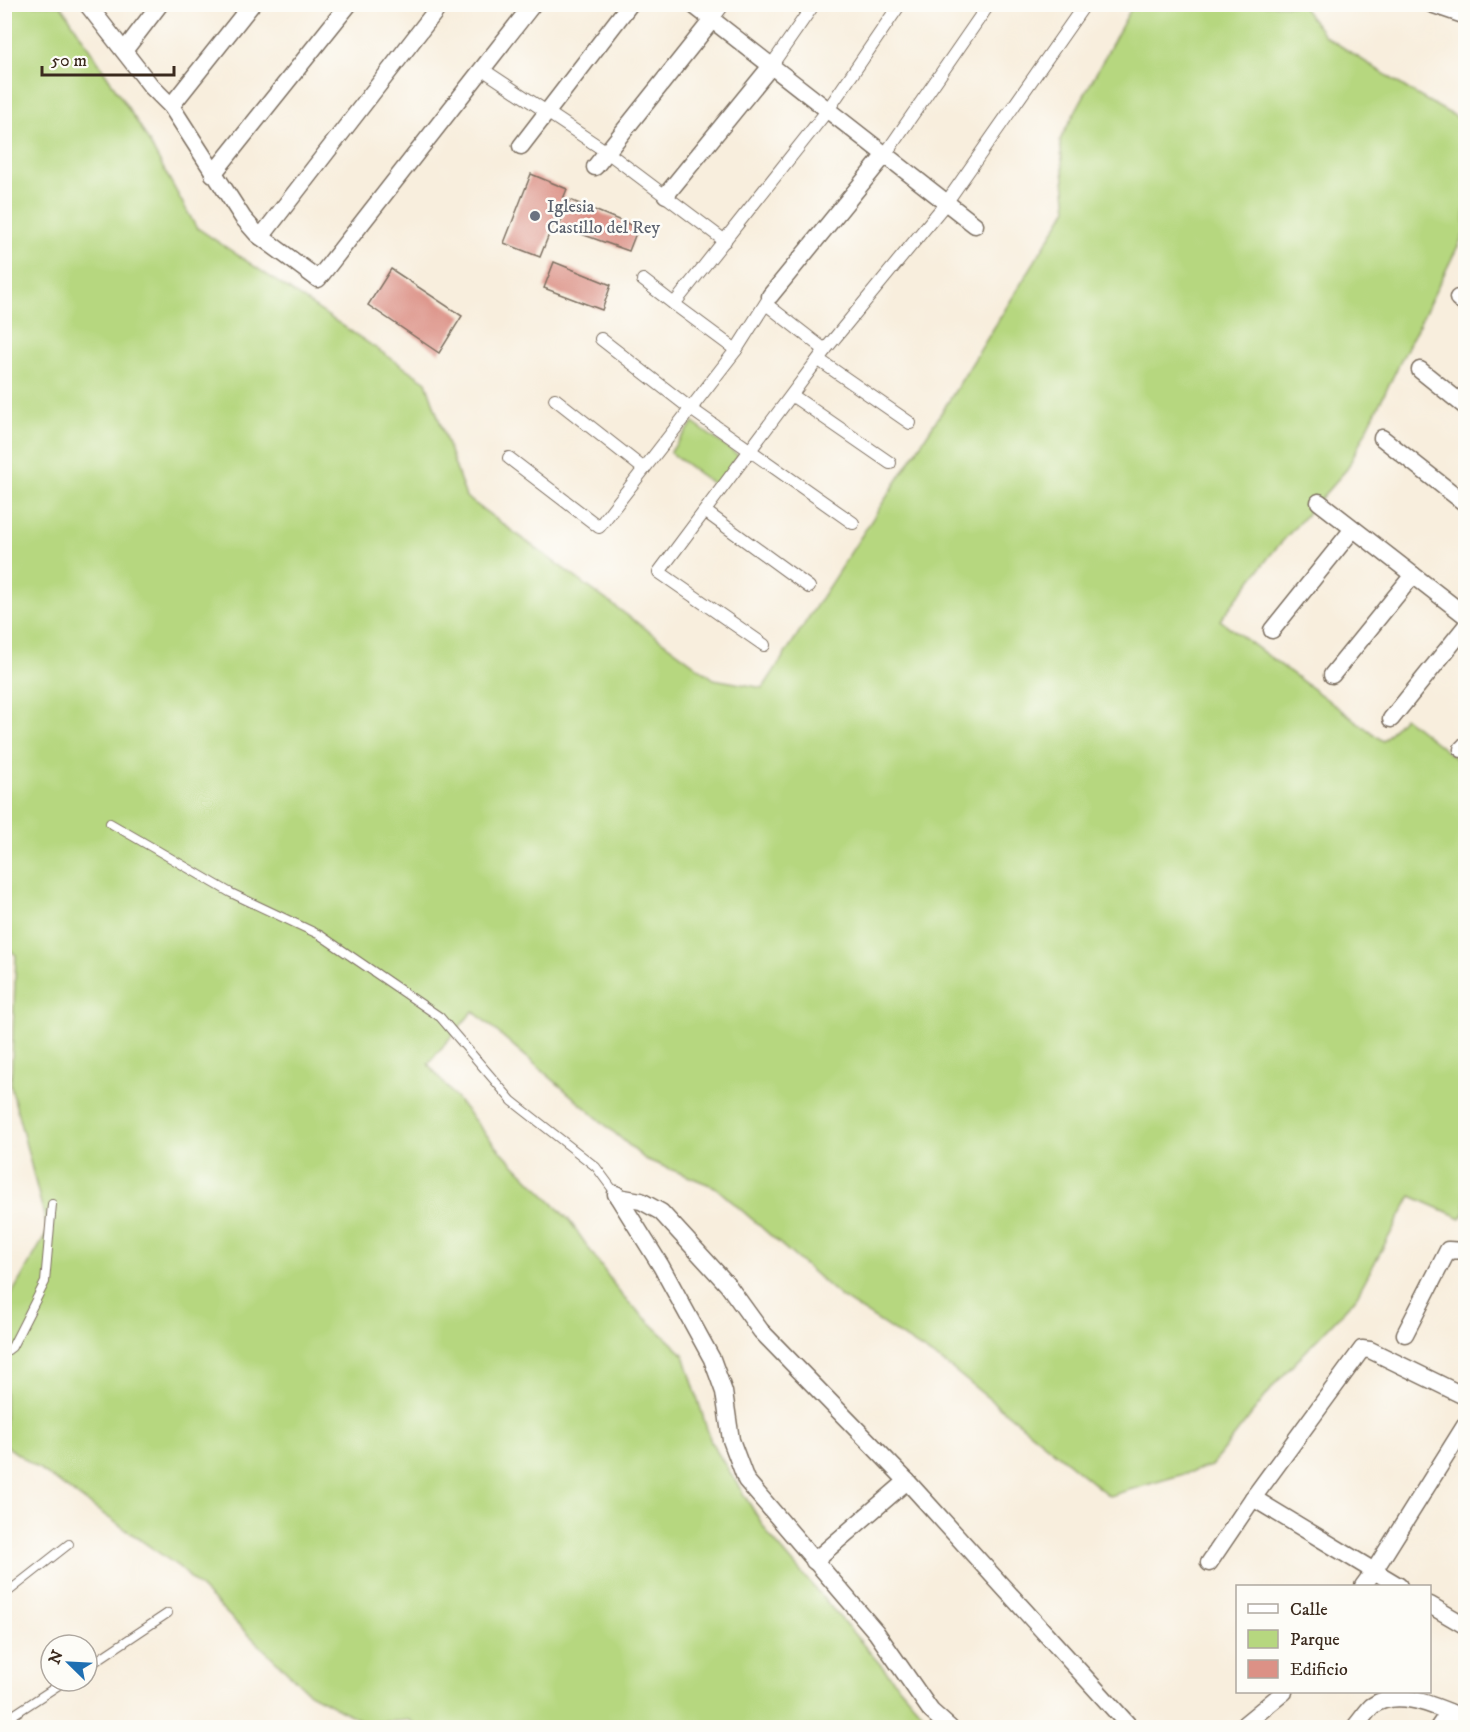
<svg xmlns="http://www.w3.org/2000/svg" width="1470" height="1732" font-family="'IM FELL DW Pica',serif">
<rect width="100%" height="100%" fill="#fdfcf7"/>
<filter id="ink" filterUnits="userSpaceOnUse"><feTurbulence type="fractalNoise" baseFrequency=".0167" numOctaves="2"/><feDisplacementMap in="SourceGraphic" scale="12" xChannelSelector="R" yChannelSelector="G"/><feConvolveMatrix kernelMatrix="1 2 1 2 8 2 1 2 1" color-interpolation-filters="sRGB"/></filter>
<filter id="wash" filterUnits="userSpaceOnUse"><feTurbulence type="fractalNoise" baseFrequency=".008" numOctaves="4" result="noise"/><feDisplacementMap in="SourceGraphic" scale="24" xChannelSelector="R" yChannelSelector="G"/><feGaussianBlur stdDeviation="1.35" result="paint"/><feColorMatrix in="noise" values="0 0 0 0 0 0 0 0 0 0 0 0 0 0 0 0 0 1.4 0 .05"/><feComposite in="paint" operator="in"/></filter>
<g filter="url(#wash)">
<rect width="100%" height="100%" fill="#f8eedd"/>
<g fill="#b6d77f" stroke="#78804e" stroke-width="1.5">
<polygon points="5,5 61,5 141,128 196,227 426,382 466,497 714,679 763,688 950,399 1067,209 1060,140 1133,5 1301,5 1325,36 1417,95 1465,122 1465,232 1347,469 1272,553 1220,620 1383,741 1404,717 1465,766 1465,1211 1461,1218 1411,1196 1355,1299 1276,1383 1211,1466 1109,1496 950,1367 841,1297 715,1187 645,1159 473,1011 428,1064 494,1144 569,1220 622,1296 684,1355 711,1442 769,1535 934,1727 417,1728 410,1720 366,1723 309,1693 179,1567 5,1445 5,1306 48,1231 11,1087 16,955 5,947"/>
<polygon points="693,423 739,456 716,486 670,452"/>
</g>
<g id="blocks">
<g fill="#dc9186">
<polygon points="531,174 567,189 540,257 504,243"/>
<polygon points="570,200 638,228 629,251 559,226"/>
<polygon points="554,262 611,285 602,310 544,288"/>
<polygon points="391,269 462,316 439,353 368,305"/>
</g>
</g>
</g>
<g filter="url(#ink)">
<use href="#blocks" fill-opacity="0" stroke="#7d6f61" stroke-width="1.5"/>
<g fill="none" stroke-linecap="round" stroke-linejoin="round">
<defs>
<g id="service">
<polyline points="110,823 231,893 320,935 440,1017 512,1101 596,1167 616,1194"/>
<polyline points="4,1353 12,1347 45,1282 52,1204"/>
<polyline points="4,1595 69,1544"/>
<polyline points="87,1667 168,1613"/>
<polyline points="4,1721 65,1681"/>
</g>
<g id="pedestrian">
<polyline points="712,20 724,4"/>
<polyline points="771,66 814,4"/>
<polyline points="482,69 607,152 725,241"/>
<polyline points="884,156 989,4"/>
<polyline points="643,280 674,304"/>
<polyline points="766,304 825,350"/>
<polyline points="601,339 691,409 853,523"/>
<polyline points="736,350 769,298"/>
<polyline points="819,360 910,423"/>
<polyline points="793,396 890,463"/>
<polyline points="555,399 644,469"/>
<polyline points="509,458 599,527 736,350 674,304 827,111 900,4"/>
<polyline points="706,512 809,587"/>
<polyline points="764,645 659,572 825,350 946,203 1085,4"/>
</g>
<g id="minor">
<polyline points="87,4 151,86 171,106 243,218 257,234 318,279 533,4"/>
<polyline points="692,4 975,225"/>
<polyline points="1431,4 1466,16"/>
<polyline points="124,51 160,4"/>
<polyline points="171,106 252,4"/>
<polyline points="521,146 630,4"/>
<polyline points="595,167 712,20"/>
<polyline points="213,174 349,4"/>
<polyline points="666,195 771,66"/>
<polyline points="261,237 441,4"/>
<polyline points="770,296 884,156"/>
<polyline points="1458,298 1466,305"/>
<polyline points="1420,370 1466,407"/>
<polyline points="1382,438 1466,504"/>
<polyline points="1319,502 1466,616"/>
<polyline points="1272,630 1353,529"/>
<polyline points="1332,675 1413,575"/>
<polyline points="1391,719 1466,626"/>
<polyline points="1462,749 1466,745"/>
<polyline points="616,1194 661,1266 712,1359 724,1392 731,1440 746,1480 876,1632 931,1711 950,1728"/>
<polyline points="618,1197 641,1201 661,1212 727,1284 761,1331 907,1481 1131,1728"/>
<polyline points="1405,1334 1448,1250 1466,1251"/>
<polyline points="814,1561 907,1481"/>
<polyline points="1209,1563 1253,1498"/>
<polyline points="1363,1586 1374,1571 1253,1498 1362,1349 1370,1350 1466,1397"/>
<polyline points="1399,1586 1374,1571 1466,1424"/>
<polyline points="1430,1605 1466,1626"/>
<polyline points="1240,1728 1284,1692"/>
<path d="M1354 1728C1360 1721 1366 1712 1372 1706 1399 1687 1439 1708 1466 1719"/>
<polyline points="1438,1728 1449,1712"/>
</g>
</defs>
<use href="#service" stroke="#7d6f61" stroke-width="10"/>
<use href="#pedestrian" stroke="#7d6f61" stroke-width="14"/>
<use href="#minor" stroke="#7d6f61" stroke-width="19"/>
<use href="#service" stroke="#fff" stroke-width="8"/>
<use href="#pedestrian" stroke="#fff" stroke-width="12"/>
<use href="#minor" stroke="#fff" stroke-width="16"/>
</g>
</g>
<circle fill="#6b7280" stroke="#fdfcf7" stroke-width="2" cx="535" cy="216" r="6"/>
<g text-anchor="middle" stroke-width="5" stroke-linejoin="round" paint-order="stroke">
<g font-size="18" fill="#5b616d" stroke="#fdfcf7" text-anchor="start">
<text x="547" y="212">Iglesia<tspan x="547" dy="21">Castillo del Rey</tspan></text>
</g>
</g>
<rect width="1470" height="1732" fill="none" stroke="#fdfcf7" stroke-width="24"/>
<rect x="1236" y="1585" width="195" height="108" fill="#fdfcf7" stroke="#afa8a0" stroke-width="1.5"/>
<rect x="1248" y="1604" width="30" height="9" fill="#ffffff" stroke="#afa8a0" stroke-width="1.5"/>
<text x="1290" y="1615" font-size="18" fill="#3b2a1e">Calle</text>
<rect x="1248" y="1630" width="30" height="18" fill="#b6d77f" stroke="#afa8a0" stroke-width="1.5"/>
<text x="1290" y="1645" font-size="18" fill="#3b2a1e">Parque</text>
<rect x="1248" y="1660" width="30" height="18" fill="#dc9186" stroke="#afa8a0" stroke-width="1.5"/>
<text x="1290" y="1675" font-size="18" fill="#3b2a1e">Edificio</text>
<g transform="translate(69 1663) rotate(294)"><circle r="28" fill="#fdfcf7" stroke="#afa8a0" stroke-width="1.5"/>
<path d="M0-4.5L10 22L0 15L-10 22Z" fill="#1f6fb2"/>
<text y="-9" font-size="16" font-weight="bold" text-anchor="middle" fill="#3b2a1e">N</text>
</g>
<path d="M42 66v9h132v-9" fill="none" stroke="#3b2a1e" stroke-width="3"/>
<text x="51" y="66" font-size="18" fill="#3b2a1e" stroke="#fdfcf7" stroke-width="4.5" paint-order="stroke">50 m</text>
</svg>
